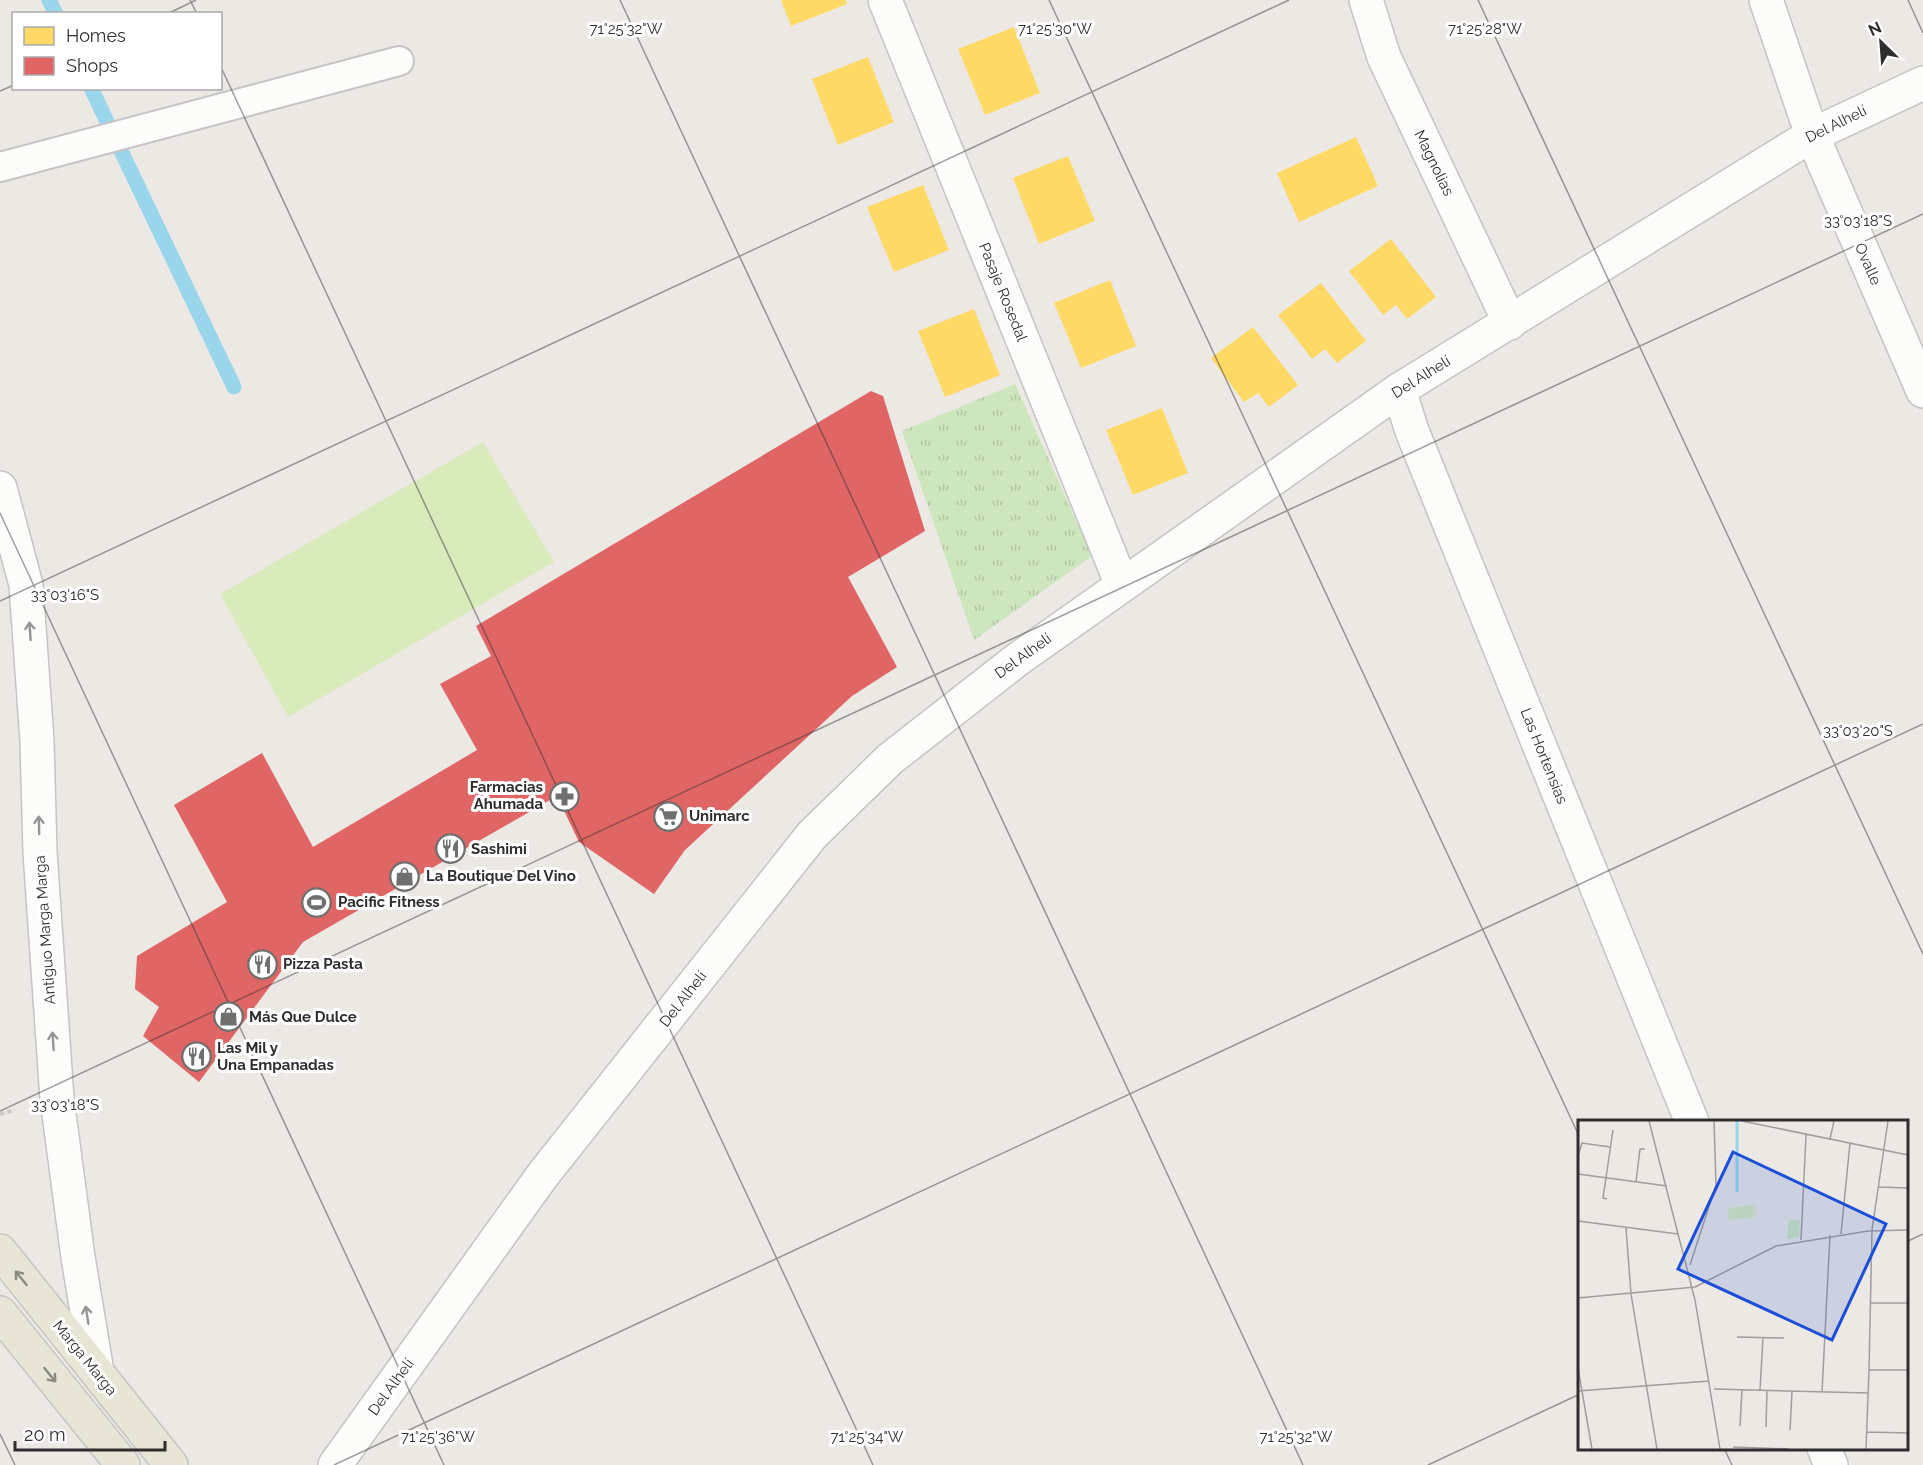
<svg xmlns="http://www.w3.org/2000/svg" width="1923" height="1465" font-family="Raleway,sans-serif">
<defs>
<pattern id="grass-tufts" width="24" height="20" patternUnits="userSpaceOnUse" patternTransform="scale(1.5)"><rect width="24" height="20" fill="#cee6be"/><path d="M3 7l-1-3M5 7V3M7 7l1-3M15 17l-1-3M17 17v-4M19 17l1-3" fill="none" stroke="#b1c6a4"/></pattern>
</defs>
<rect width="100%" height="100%" fill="#ece8e4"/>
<polygon fill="url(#grass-tufts)" points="1015,384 1092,556 974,640 902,431"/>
<polygon fill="#d9eabb" points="483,442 554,562 288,717 220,594"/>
<g fill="#ffd966">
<polygon points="781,0 846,0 847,4 791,26"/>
<polygon points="1014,27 1040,93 985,115 958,49"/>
<polygon points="868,57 894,122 838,145 812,79"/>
<polygon points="1356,137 1378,186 1299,222 1277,173"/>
<polygon points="1068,156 1095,221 1039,244 1013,178"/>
<polygon points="923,185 949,250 894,272 867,207"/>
<polygon points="1391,239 1436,297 1407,319 1396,305 1383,315 1349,271"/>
<polygon points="1110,280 1136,346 1081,368 1054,303"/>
<polygon points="1321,283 1366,341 1337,363 1325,349 1312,359 1278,315"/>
<polygon points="974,309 1000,375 945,397 918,331"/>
<polygon points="1253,327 1298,385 1269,407 1258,393 1244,402 1211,358"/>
<polygon points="1162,408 1188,473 1133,495 1106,430"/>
</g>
<polygon fill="#e06666" points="871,391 883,396 925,531 848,577 897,667 852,696 685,850 654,894 579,842 557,796 303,942 199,1082 143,1036 159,1007 135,989 137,956 227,902 174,805 262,753 313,847 477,750 440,684 491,656 476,626"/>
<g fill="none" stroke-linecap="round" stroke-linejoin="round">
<g stroke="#99d6ec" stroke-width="15">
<polyline points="49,0 56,14"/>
<polyline points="91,88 234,387"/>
</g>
<defs>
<polyline id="service" points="0,167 399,61"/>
<g id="minor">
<polyline points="885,0 1122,585"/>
<polyline points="1366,0 1384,57 1510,323"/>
<polyline points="1766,0 1812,135 1923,391"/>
<polyline points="1399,390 1412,431 1692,1122"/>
<polyline points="1824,1448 1831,1465"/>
<polyline points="335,1465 542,1176 812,835 890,759 1018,659 1399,390 1812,135 1923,83"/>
</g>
<polyline id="tertiary" points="0,488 26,585 37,741 40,852 57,1099 78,1257 97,1372"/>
<g id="primary">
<polyline points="0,1251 171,1465"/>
<polyline points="0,1313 123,1465"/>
</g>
</defs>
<use href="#service" stroke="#c5c4c5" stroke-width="32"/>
<use href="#minor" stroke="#c5c4c5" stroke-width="36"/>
<use href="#tertiary" stroke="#c5c4c5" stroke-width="36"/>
<use href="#primary" stroke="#c6c5c4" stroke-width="36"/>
<polyline stroke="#c9c9c8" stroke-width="4" stroke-dasharray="4.5 3" stroke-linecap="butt" points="0,1114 15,1110"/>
<use href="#service" stroke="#fcfcfb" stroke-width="28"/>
<use href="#minor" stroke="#fcfcfb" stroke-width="33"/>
<use href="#tertiary" stroke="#fcfcfb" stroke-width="33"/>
<use href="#primary" stroke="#e8e4d6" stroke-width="33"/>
</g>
<defs><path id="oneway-shaft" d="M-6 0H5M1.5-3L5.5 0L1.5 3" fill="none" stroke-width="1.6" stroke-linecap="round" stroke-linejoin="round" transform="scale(1.5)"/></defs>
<g stroke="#959594">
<use href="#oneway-shaft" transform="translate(30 631) rotate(-94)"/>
<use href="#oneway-shaft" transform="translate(39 825) rotate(-91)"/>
<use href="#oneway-shaft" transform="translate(53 1041) rotate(-94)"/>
<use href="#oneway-shaft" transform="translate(87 1315) rotate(-99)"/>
</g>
<g stroke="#8b8982">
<use href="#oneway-shaft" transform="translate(21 1278) rotate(-129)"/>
<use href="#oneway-shaft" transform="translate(50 1375) rotate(51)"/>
</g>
<path fill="none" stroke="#2e2e2e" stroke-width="1.5" stroke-opacity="0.45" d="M190 0 197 14M620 0 1303 1465M1049 0 1580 1138M1478 0 1923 954M1908 0 1923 33M167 14 196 0M220 65 873 1465M0 91 14 85M0 513 444 1465M0 601 1289 0M0 1111 1923 214M1906 1242 1923 1234M0 1434 15 1465M1724 1448 1732 1465M334 1465 1923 724M1428 1465 1580 1394"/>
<defs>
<symbol id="pharmacy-ring" viewBox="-11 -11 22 22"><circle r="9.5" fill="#fff" stroke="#706f6e" stroke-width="1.5"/><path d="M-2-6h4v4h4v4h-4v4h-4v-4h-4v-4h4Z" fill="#706f6e"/></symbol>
<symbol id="supermarket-ring" viewBox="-11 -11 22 22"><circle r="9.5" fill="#fff" stroke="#706f6e" stroke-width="1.5"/><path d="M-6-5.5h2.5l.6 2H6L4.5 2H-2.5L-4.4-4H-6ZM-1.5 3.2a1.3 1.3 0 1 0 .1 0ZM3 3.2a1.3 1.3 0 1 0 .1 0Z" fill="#706f6e"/></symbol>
<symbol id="restaurant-ring" viewBox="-11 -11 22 22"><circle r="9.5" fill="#fff" stroke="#706f6e" stroke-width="1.5"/><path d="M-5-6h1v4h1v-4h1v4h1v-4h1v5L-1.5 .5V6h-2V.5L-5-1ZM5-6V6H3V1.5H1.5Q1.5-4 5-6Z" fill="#706f6e"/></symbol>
<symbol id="shop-ring" viewBox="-11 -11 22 22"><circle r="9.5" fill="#fff" stroke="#706f6e" stroke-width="1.5"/><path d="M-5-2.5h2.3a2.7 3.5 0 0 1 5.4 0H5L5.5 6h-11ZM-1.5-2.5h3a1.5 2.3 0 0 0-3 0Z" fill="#706f6e"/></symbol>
<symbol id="stadium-ring" viewBox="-11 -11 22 22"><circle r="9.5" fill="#fff" stroke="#706f6e" stroke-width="1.5"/><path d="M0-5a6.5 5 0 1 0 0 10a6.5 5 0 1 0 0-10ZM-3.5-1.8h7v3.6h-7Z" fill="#706f6e"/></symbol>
</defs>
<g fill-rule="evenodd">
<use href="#pharmacy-ring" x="548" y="780" width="33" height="33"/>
<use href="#supermarket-ring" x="652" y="800" width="33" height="33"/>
<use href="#restaurant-ring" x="434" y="832" width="33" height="33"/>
<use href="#shop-ring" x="388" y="860" width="33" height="33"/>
<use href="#stadium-ring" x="300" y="886" width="33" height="33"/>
<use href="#restaurant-ring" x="246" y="948" width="33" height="33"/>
<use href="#shop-ring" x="212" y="1000" width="33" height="33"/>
<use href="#restaurant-ring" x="180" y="1040" width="33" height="33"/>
</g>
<g text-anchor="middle" stroke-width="6" stroke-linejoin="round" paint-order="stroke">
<g font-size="15" fill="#2e2e2e" stroke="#fff">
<text transform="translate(1836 124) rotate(-26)" y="5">Del Alhelí</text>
<text transform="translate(1434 163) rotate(64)" y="5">Magnolias</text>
<text transform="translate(1868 264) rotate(66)" y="5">Ovalle</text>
<text transform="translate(1003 292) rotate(68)" y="5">Pasaje Rosedal</text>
<text transform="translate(1421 377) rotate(-32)" y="5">Del Alhelí</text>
<text transform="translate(1023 656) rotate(-36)" y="5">Del Alhelí</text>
<text transform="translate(1544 756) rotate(68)" y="5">Las Hortensias</text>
<text transform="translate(45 930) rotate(-94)" y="5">Antiguo Marga Marga</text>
<text transform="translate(683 999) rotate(-52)" y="5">Del Alhelí</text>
<text transform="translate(85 1358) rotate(51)" y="5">Marga Marga</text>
<text transform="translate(391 1387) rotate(-54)" y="5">Del Alhelí</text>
</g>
<g font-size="15" font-weight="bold" fill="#2e2e2e" stroke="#fff" text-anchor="start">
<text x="543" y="792" text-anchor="end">Farmacias<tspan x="543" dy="17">Ahumada</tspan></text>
<text x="689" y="821">Unimarc</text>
<text x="471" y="854">Sashimi</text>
<text x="426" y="881">La Boutique Del Vino</text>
<text x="338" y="907">Pacific Fitness</text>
<text x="283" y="969">Pizza Pasta</text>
<text x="249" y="1022">Más Que Dulce</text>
<text x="217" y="1053">Las Mil y<tspan x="217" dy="17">Una Empanadas</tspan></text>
</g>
</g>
<g transform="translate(1578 1120)">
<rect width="330" height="330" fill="#ece8e4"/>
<path d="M211 100H222L221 117 209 119Z" fill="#cee6be"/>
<path d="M177 85 178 97 151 100 150 88Z" fill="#d9eabb"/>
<path fill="none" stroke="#99d6ec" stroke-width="3" d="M159 1V72"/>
<path fill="none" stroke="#a09e9b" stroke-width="1.5" d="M71 1 117 180 142 329M164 1 330 35M252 19 256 1M0 36 4 23 32 27M0 54 89 66M58 62 62 29H67M300 67 330 68M29 79 25 78 35 10M0 101 100 114M48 108 53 174 79 329M263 114 272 23M223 120 228 15M112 145 138 65 136 1M117 167 198 126 290 111 330 110M0 178 117 167M293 183H330M159 217 206 218M0 248 14 329M291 250 294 110 310 1M136 269 290 273M182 270 185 218M0 271 131 261M244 272 252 115M162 306 164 270M188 307 189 271M212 310 214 271M289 312 330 313M155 327 211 329M288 329 291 250H330"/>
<path fill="#1d4ed8" fill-opacity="0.15" stroke="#1d4ed8" stroke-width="3" d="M155 32 308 104 254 220 100 149Z"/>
<rect width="330" height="330" fill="none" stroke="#2e2e2e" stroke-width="3"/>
</g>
<g font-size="15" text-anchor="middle" fill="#2e2e2e" stroke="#fff" stroke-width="6" stroke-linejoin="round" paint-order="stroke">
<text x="626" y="34">71°25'32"W</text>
<text x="1055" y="34">71°25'30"W</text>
<text x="1485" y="34">71°25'28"W</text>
<text x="1858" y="226">33°03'18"S</text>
<text x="65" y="600">33°03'16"S</text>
<text x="1858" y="736">33°03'20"S</text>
<text x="65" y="1110">33°03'18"S</text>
<text x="438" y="1442">71°25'36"W</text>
<text x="867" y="1442">71°25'34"W</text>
<text x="1296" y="1442">71°25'32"W</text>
</g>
<rect x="12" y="12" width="210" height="78" fill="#ffffff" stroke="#ababab" stroke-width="1.5"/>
<rect x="24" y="27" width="30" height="18" fill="#ffd966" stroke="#ababab" stroke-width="1.5"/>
<text x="66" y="42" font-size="18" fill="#2e2e2e">Homes</text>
<rect x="24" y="57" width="30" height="18" fill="#e06666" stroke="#ababab" stroke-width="1.5"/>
<text x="66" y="72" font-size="18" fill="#2e2e2e">Shops</text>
<g transform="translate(1881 42) rotate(335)" stroke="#ffffff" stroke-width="4.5" paint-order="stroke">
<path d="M0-4.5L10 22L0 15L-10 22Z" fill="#2e2e2e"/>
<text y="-9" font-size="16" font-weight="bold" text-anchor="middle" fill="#2e2e2e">N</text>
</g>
<path d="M15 1441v9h150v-9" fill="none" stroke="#2e2e2e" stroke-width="3"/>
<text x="24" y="1441" font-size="18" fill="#2e2e2e" stroke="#ffffff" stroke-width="4.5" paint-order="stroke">20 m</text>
</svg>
